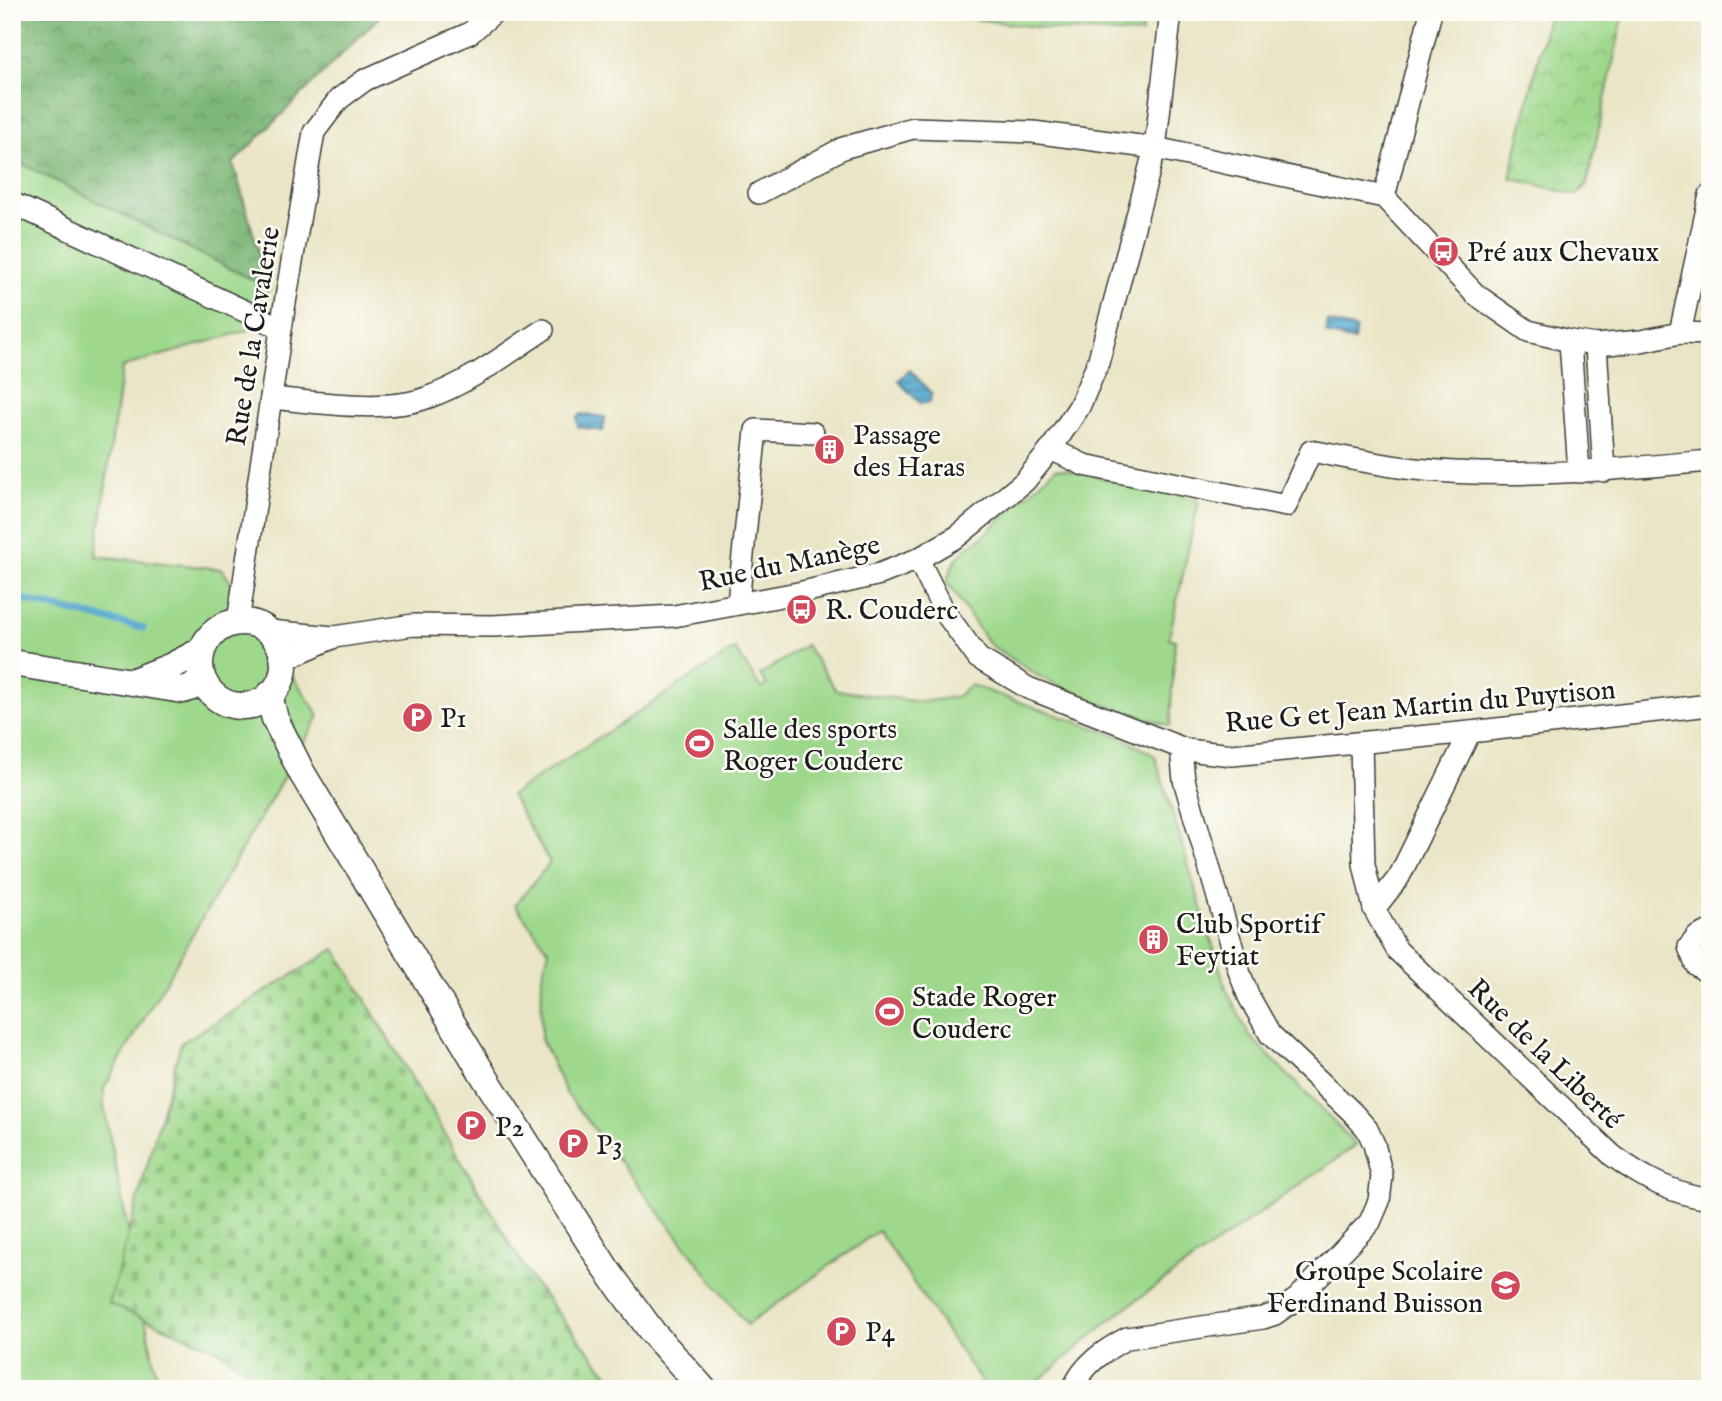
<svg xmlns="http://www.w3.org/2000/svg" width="1722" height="1401" font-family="'IM FELL English',serif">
<defs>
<pattern id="forest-crowns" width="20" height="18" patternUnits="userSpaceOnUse" patternTransform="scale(1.75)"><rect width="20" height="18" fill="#7eb878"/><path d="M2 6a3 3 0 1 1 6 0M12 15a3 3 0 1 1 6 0" fill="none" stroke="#669562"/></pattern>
<pattern id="cemetery-stones" width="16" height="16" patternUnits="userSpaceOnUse" patternTransform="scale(1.75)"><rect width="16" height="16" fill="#9ed88c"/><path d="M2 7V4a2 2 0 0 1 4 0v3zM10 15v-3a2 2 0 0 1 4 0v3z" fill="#88b978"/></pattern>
<pattern id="park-crowns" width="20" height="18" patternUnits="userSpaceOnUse" patternTransform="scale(1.75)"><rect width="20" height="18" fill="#9ed88c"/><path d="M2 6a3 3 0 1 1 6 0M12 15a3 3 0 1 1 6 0" fill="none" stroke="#88b978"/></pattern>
<pattern id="water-rules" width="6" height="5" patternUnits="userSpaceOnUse" patternTransform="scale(1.75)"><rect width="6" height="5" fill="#52a7ce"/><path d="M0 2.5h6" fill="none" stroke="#4387a6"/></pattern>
</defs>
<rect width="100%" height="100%" fill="#fdfcf7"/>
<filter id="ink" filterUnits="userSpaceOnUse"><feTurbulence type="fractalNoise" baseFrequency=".0143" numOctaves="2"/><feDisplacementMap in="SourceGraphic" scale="14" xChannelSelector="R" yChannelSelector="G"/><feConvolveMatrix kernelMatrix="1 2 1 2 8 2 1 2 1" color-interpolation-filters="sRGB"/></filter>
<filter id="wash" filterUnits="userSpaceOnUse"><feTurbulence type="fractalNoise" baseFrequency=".00686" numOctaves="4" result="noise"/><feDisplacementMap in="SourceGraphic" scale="28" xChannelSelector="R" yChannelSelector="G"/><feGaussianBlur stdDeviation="1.57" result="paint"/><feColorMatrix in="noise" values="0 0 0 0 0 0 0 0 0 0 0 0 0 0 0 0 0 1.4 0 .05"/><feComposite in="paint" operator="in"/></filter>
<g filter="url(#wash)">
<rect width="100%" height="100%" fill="#eae5c6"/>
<g fill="#9ed88c" stroke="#5d7a54" stroke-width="2">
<polygon points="12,159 269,288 252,329 122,367 96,556 222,569 319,716 104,1088 104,1107 159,1389 12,1389"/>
<path d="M1056 468 1066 469 1199 500 1169 638 1175 640 1170 726 1101 704 1040 677 989 644 947 582C952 561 961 550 979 540Z"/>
<polygon points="806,645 836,690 921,702 956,697 970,685 1121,737 1155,756 1226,989 1249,1035 1356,1145 1121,1311 1029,1389 986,1389 878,1231 747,1325 566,1093 541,1039 542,975 549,951 515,905 550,863 511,795 735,649 761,688 767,685 760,675"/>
</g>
<polygon fill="url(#forest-crowns)" stroke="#4d6a4a" stroke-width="2" points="12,12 384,12 233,163 269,288 12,159"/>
<polygon fill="url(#cemetery-stones)" stroke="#5d7a54" stroke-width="2" points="335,949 533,1282 620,1389 281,1389 254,1377 219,1350 109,1304 181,1043"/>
<g fill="url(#park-crowns)" stroke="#5d7a54" stroke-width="2">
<polygon points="921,12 1143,12 1142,34 1059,30"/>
<polygon points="1549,12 1624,12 1587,184 1577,195 1510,178"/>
</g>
<g fill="url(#water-rules)" stroke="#376275" stroke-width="2">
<polygon points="1328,322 1356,329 1354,341 1326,334"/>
<polygon points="910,370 932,394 930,396 931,402 921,404 898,381"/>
<polygon points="581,414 605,417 603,431 578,427 577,418"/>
</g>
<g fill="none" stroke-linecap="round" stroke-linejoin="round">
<polyline stroke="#52a7ce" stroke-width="7" points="12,597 143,628"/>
</g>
</g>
<g filter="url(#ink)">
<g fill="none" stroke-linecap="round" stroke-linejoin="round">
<defs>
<g id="minor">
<polyline points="759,193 843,148 913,128 1033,132 1155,148 1384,197 1475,294 1528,331 1570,341 1596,345 1641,341 1680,333 1710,334"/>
<polyline points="1384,197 1431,12"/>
<polyline points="12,203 281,328"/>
<polyline points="1680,333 1710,195"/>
<polyline points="1570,341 1579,472"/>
<polyline points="1596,345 1604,471"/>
<path d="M271 398C315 402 385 413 426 398 468 384 506 354 543 330"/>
<path d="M1051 449 1084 465 1286 506 1311 451C1343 457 1374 464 1406 468 1507 480 1609 470 1710 461"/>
<polyline points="918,559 944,611 978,658 1028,688 1187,750 1232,755 1470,732 1710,705"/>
<polyline points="738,603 756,430 813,433"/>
<polyline points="238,622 284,309 314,132 339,99 365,80 470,33 494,12"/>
<polyline points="269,631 334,637 413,625 493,626 674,616 803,592 880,574 918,559 958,536 1025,481 1051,449 1079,407 1098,363 1155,148 1171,12"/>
<polyline points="283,660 332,638"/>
<path d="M1361 743 1364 864 1374 909 1397 950 1613 1156C1643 1178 1673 1194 1710 1199"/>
<polyline points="1374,909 1399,877 1470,732"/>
<polyline points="1710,931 1697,937 1689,947 1696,965 1710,974"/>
<path d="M1073 1389C1083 1364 1105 1350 1127 1338L1263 1318 1275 1314 1298 1298 1370 1222 1379 1201 1382 1176 1374 1144 1367 1129 1352 1112 1270 1034 1249 997 1240 974 1184 780 1182 760 1187 750"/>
</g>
<g id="tertiary">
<circle cx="242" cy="664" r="42"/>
<polyline points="12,663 183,690 204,683"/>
<polyline points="134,681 172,666 201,651"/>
<polyline points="269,695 275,719 302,773 484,1076 607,1270 653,1333 703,1389"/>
</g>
</defs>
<use href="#minor" stroke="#3b3a36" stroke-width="24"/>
<use href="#tertiary" stroke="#3b3a36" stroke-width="29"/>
<use href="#minor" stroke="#fff" stroke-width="21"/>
<use href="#tertiary" stroke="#fff" stroke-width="26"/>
</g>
</g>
<defs>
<symbol id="bus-disc" viewBox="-11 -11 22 22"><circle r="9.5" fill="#d1495b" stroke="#fdfcf7"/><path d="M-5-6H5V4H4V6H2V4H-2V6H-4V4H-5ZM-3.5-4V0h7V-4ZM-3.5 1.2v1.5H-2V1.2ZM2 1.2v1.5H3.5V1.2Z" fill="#fff"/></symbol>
<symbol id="building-disc" viewBox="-11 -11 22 22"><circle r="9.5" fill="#d1495b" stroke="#fdfcf7"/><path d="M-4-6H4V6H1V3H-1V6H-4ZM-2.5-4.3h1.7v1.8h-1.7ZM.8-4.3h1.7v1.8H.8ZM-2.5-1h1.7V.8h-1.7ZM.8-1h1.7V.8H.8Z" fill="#fff"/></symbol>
<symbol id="parking-disc" viewBox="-11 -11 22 22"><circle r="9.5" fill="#d1495b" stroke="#fdfcf7"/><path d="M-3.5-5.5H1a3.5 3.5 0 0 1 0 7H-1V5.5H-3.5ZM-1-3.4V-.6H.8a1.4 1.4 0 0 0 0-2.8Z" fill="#fff"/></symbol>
<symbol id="stadium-disc" viewBox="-11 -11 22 22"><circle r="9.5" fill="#d1495b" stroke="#fdfcf7"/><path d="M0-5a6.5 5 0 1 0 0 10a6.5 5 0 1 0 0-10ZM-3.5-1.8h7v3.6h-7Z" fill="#fff"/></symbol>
<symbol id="school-disc" viewBox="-11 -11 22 22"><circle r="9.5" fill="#d1495b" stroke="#fdfcf7"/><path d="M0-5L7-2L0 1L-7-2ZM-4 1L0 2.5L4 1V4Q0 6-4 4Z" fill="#fff"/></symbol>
</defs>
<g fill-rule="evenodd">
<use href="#bus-disc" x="1426" y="234" width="35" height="35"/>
<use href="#building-disc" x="812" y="432" width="35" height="35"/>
<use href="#bus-disc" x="784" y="592" width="35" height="35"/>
<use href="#parking-disc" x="400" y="700" width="35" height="35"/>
<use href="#stadium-disc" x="682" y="726" width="35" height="35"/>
<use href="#building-disc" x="1136" y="922" width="35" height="35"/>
<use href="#stadium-disc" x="872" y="994" width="35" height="35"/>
<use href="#parking-disc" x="454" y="1108" width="35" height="35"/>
<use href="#parking-disc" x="556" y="1126" width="35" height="35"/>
<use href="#school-disc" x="1488" y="1268" width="35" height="35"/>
<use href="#parking-disc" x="824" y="1314" width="35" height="35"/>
</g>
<g text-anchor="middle" stroke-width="5" stroke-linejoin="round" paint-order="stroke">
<g font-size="28" fill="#1c1c1c" stroke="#fdfcf7" text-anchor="start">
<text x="1467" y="261">Pré aux Chevaux</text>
<text x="853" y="444">Passage<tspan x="853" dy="32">des Haras</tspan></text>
<text x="825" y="619">R. Couderc</text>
<text x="440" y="727">P1</text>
<text x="723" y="738">Salle des sports<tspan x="723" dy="32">Roger Couderc</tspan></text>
<text x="1176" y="933">Club Sportif<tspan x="1176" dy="32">Feytiat</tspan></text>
<text x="912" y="1006">Stade Roger<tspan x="912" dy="32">Couderc</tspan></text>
<text x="495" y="1136">P2</text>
<text x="596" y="1154">P3</text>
<text x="1483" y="1280" text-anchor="end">Groupe Scolaire<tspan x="1483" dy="32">Ferdinand Buisson</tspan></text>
<text x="865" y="1341">P4</text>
</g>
<g font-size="28" fill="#1c1c1c" stroke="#fdfcf7">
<text transform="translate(252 336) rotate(-81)" y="10">Rue de la Cavalerie</text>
<text transform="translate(789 562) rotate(-12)" y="10">Rue du Manège</text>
<text transform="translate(1420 705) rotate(-5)" y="10">Rue G et Jean Martin du Puytison</text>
<text transform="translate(1546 1053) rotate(44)" y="10">Rue de la Liberté</text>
</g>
</g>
<rect width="1722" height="1401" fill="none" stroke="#fdfcf7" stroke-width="42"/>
</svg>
